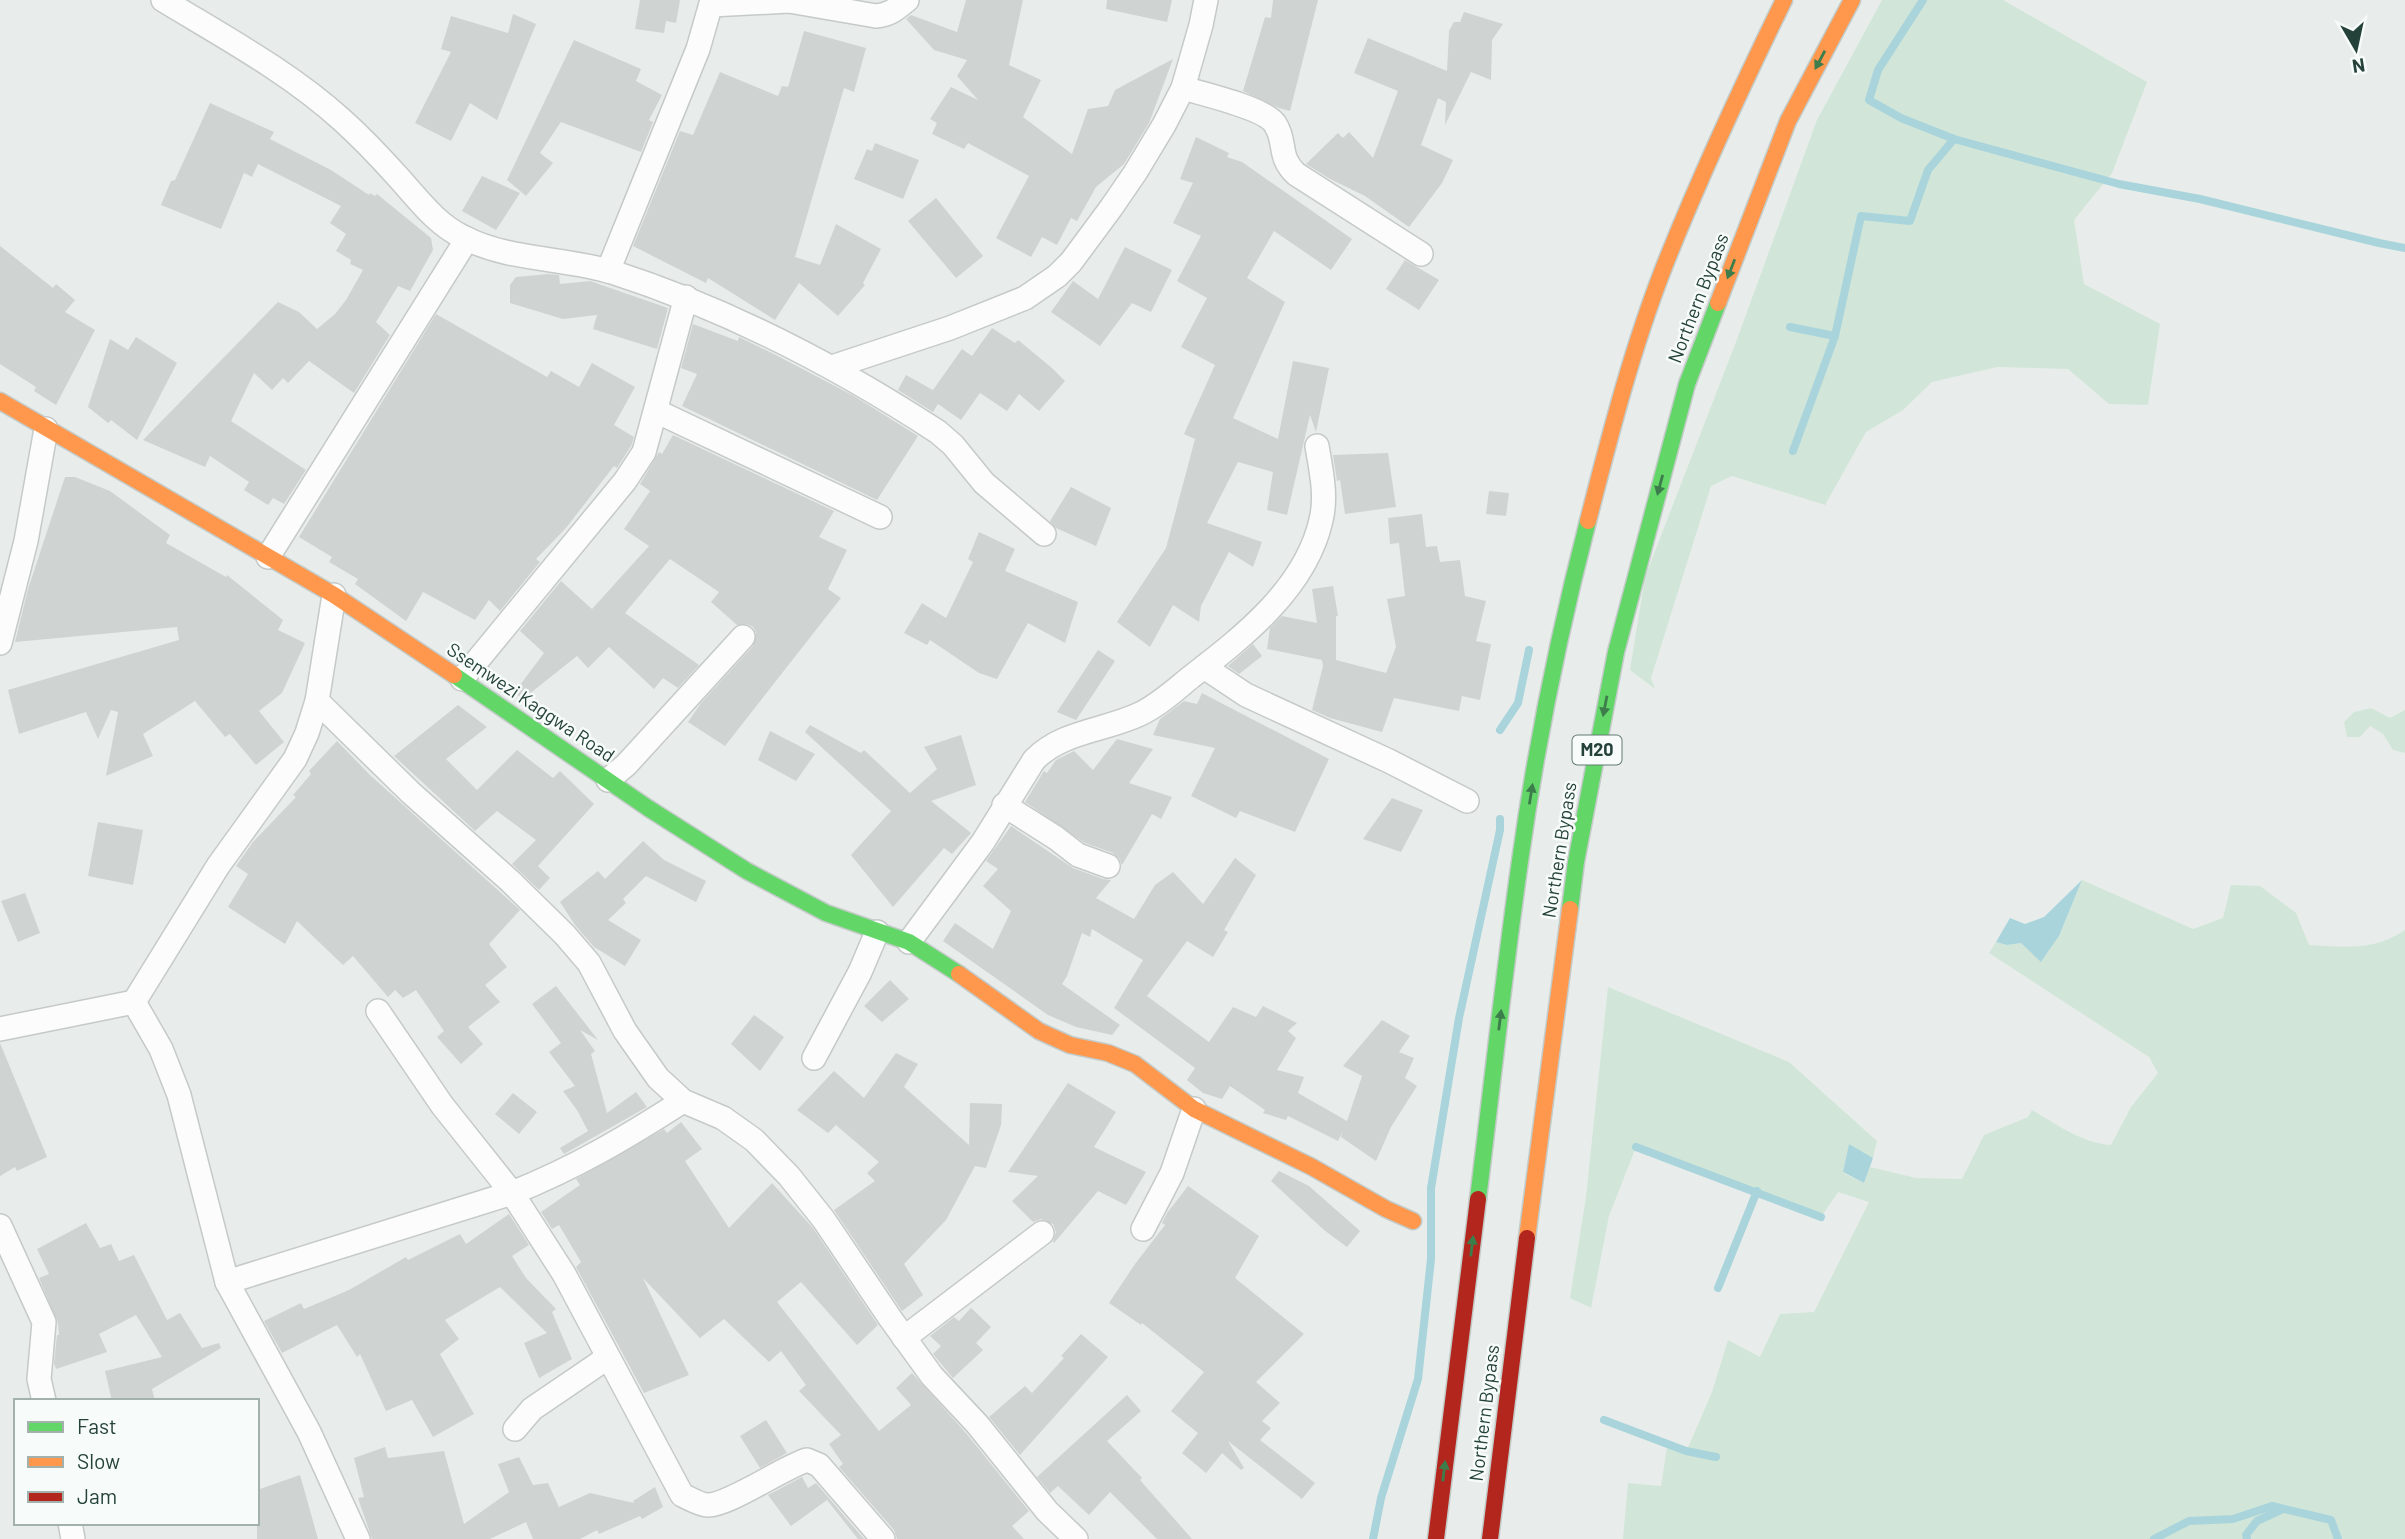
<svg xmlns="http://www.w3.org/2000/svg" width="2405" height="1539" font-family="Barlow,sans-serif">
<rect width="100%" height="100%" fill="#e8edeb"/>
<g fill="#d1e6d8">
<polygon points="1882,0 2003,0 2147,82 2112,173 2074,220 2084,284 2160,324 2148,405 2109,404 2068,369 1997,367 1932,382 1903,410 1866,432 1825,505 1732,476 1711,486 1651,678 1655,689 1630,670 1645,577 1736,342 1817,120"/>
<polygon points="2371,708 2390,718 2405,710 2405,753 2393,750 2383,734 2370,726 2360,737 2347,737 2344,722 2354,712"/>
<path d="M2082 880 2193 929 2223 918 2231 885 2260 886 2296 913 2309 945C2344 947 2375 951 2405 930V1539H1623L1628 1483 1661 1486 1667 1447 1687 1450 1712 1392 1728 1340 1760 1357 1780 1314 1814 1312 1869 1202 1838 1192 1821 1217 1636 1147 1609 1216 1591 1308 1570 1298 1586 1197 1608 987 1789 1062 1877 1141 1873 1158 1849 1145 1843 1173 1864 1183 1870 1167 1916 1178 1962 1179 1984 1135 2028 1117 2032 1110C2056 1124 2082 1143 2111 1145L2131 1107 2158 1073 2149 1057 1989 953 1996 942 2007 945 2021 943 2042 961 2059 936Z"/>
</g>
<g fill="#a9d4db">
<polygon points="2082,880 2059,936 2041,962 2021,943 2007,945 1996,942 2010,918 2025,924 2044,917"/>
<polygon points="1849,1144 1873,1158 1864,1183 1843,1172"/>
</g>
<g fill="none" stroke-linecap="round" stroke-linejoin="round">
<g stroke="#a9d4db" stroke-width="8">
<polyline points="1923,0 1878,70 1869,100 1901,118 1954,139 2119,184 2200,199 2379,243 2405,248"/>
<polyline points="1790,327 1835,336 1861,216 1910,221 1928,170 1954,139"/>
<polyline points="1793,451 1835,336"/>
<polyline points="1500,730 1518,703 1529,650"/>
<polyline points="1636,1147 1821,1217"/>
<polyline points="1718,1288 1757,1191"/>
<polyline points="1604,1420 1686,1451 1716,1457"/>
<polyline points="1373,1539 1381,1498 1418,1379 1431,1259 1431,1188 1459,1018 1500,830 1500,819"/>
<polyline points="2154,1539 2189,1521 2233,1519 2272,1506 2331,1520 2338,1539"/>
<polyline points="2247,1539 2246,1535 2257,1521 2283,1509"/>
</g>
</g>
<g fill="#cfd4d2">
<polygon points="640,0 680,0 676,23 666,21 664,33 635,29"/>
<polygon points="966,0 1023,0 1009,65 1041,80 1023,117 1072,154 1088,109 1108,106 1115,90 1173,59 1149,123 1124,164 1096,187 1077,221 1071,218 1057,245 1042,237 1031,257 996,238 1029,176 968,143 964,149 932,134 937,123 930,119 951,87 978,100 957,76 967,60 934,50 906,19 911,15 957,32"/>
<polygon points="1107,0 1172,0 1167,22 1106,9"/>
<polygon points="1273,0 1318,0 1290,111 1279,108 1243,91 1265,17 1271,18"/>
<polygon points="1464,12 1503,24 1492,40 1491,80 1471,72 1445,125 1446,102 1438,98 1421,145 1453,160 1442,183 1409,227 1365,196 1330,179 1306,164 1338,133 1343,138 1349,132 1373,158 1398,91 1354,73 1368,38 1447,71 1449,31 1454,22 1460,22"/>
<polygon points="513,14 536,24 497,120 470,103 451,141 415,123 451,52 441,49 451,16 508,33"/>
<polygon points="804,31 866,48 854,92 844,88 795,257 820,265 836,224 881,249 863,283 865,285 838,316 799,283 775,320 708,278 706,283 633,246 680,131 693,135 720,72 778,96 782,86 788,87"/>
<polygon points="574,40 641,69 636,81 662,95 649,120 653,122 641,152 561,122 540,153 553,163 526,196 507,180"/>
<polygon points="210,103 274,132 270,139 331,170 369,195 370,193 375,196 377,194 431,238 433,250 410,291 398,286 376,322 390,335 354,393 309,361 288,383 283,378 272,390 254,373 231,421 306,470 284,504 273,498 268,505 244,490 249,482 210,456 205,467 143,440 278,302 299,312 317,329 335,314 346,300 363,270 350,264 351,260 336,251 346,234 330,223 341,206 258,164 252,177 244,173 221,229 161,205 171,181 175,180"/>
<polygon points="1196,137 1229,153 1227,157 1242,162 1352,239 1331,270 1274,231 1247,278 1285,302 1233,418 1278,439 1293,361 1329,368 1316,432 1310,415 1287,515 1267,510 1273,472 1238,462 1207,523 1262,542 1253,567 1229,552 1201,606 1199,622 1173,605 1150,647 1117,622 1166,548 1195,439 1184,434 1215,365 1181,347 1207,298 1177,281 1201,236 1173,223 1193,183 1180,179"/>
<polygon points="875,143 919,160 903,199 854,179 867,149 872,151"/>
<polygon points="482,176 520,193 496,230 462,211"/>
<polygon points="936,198 983,256 956,278 908,221"/>
<polygon points="0,246 53,288 56,284 75,300 65,312 95,330 56,405 34,391 36,387 0,364"/>
<polygon points="1125,247 1172,270 1151,312 1132,303 1100,346 1051,312 1073,281 1098,299"/>
<polygon points="1405,260 1439,280 1419,310 1386,289"/>
<polygon points="548,274 559,275 560,284 590,281 668,308 657,349 593,329 597,315 563,319 510,303 510,285 516,277"/>
<polygon points="436,314 547,377 551,371 579,387 592,363 635,387 614,425 634,437 631,446 617,468 614,466 566,528 536,559 540,562 500,611 489,600 475,620 423,592 406,621 355,584 358,579 329,562 332,557 299,537"/>
<polygon points="693,324 738,341 739,337 774,354 854,396 918,436 877,500 682,406 697,374 681,368"/>
<polygon points="992,328 1015,343 1018,340 1052,368 1065,381 1039,411 1019,394 1007,411 980,393 961,420 938,404 933,412 898,390 906,375 933,390 962,349 972,356"/>
<polygon points="136,337 177,363 137,440 111,420 108,423 88,407 110,339 128,350"/>
<polygon points="673,435 834,511 819,537 847,550 828,589 841,598 725,746 688,722 701,703 753,646 756,633 753,627 747,624 737,625 711,602 719,592 670,559 625,613 699,665 678,688 663,678 654,689 609,647 588,668 577,656 523,699 514,693 544,653 520,631 561,581 592,609 649,546 624,529 650,491 640,484 659,452 662,454"/>
<polygon points="1388,453 1396,507 1345,514 1340,480 1337,481 1333,455"/>
<polygon points="65,477 75,477 110,491 170,535 166,543 226,577 227,575 283,620 278,630 305,643 282,693 259,711 284,742 256,765 230,734 225,737 195,701 143,734 153,756 106,776 118,712 111,710 98,739 86,712 19,734 8,690 179,640 177,627 15,642 28,589"/>
<polygon points="1071,487 1111,508 1096,546 1056,528 1050,521"/>
<polygon points="1489,491 1509,493 1506,516 1486,514"/>
<polygon points="1422,514 1426,547 1437,546 1440,562 1460,560 1465,596 1486,601 1476,641 1491,644 1480,700 1462,696 1459,711 1394,698 1382,732 1330,718 1312,710 1323,666 1322,660 1267,649 1270,628 1282,616 1317,623 1312,589 1333,586 1338,616 1336,616 1336,660 1386,673 1396,647 1387,599 1405,596 1399,543 1390,544 1388,518"/>
<polygon points="979,532 1015,549 1005,571 1078,602 1065,643 1028,623 997,679 979,673 930,640 927,645 904,633 922,603 946,618 973,562 968,559"/>
<polygon points="1253,644 1262,656 1239,674 1228,666"/>
<polygon points="1098,650 1115,661 1076,720 1057,712"/>
<polygon points="1202,693 1329,759 1295,832 1240,811 1236,818 1191,796 1215,748 1153,735 1160,719 1184,701 1197,704"/>
<polygon points="458,705 487,727 446,759 477,790 517,750 553,778 560,771 594,804 538,866 550,878 539,890 512,864 536,840 497,811 475,831 394,756"/>
<polygon points="810,725 861,753 864,750 910,793 937,769 924,747 961,735 976,785 931,801 971,833 952,854 944,848 893,907 851,855 891,811 805,732"/>
<polygon points="770,731 815,754 796,781 758,760"/>
<polygon points="1117,739 1153,749 1129,783 1172,797 1161,819 1152,814 1122,865 1119,858 1113,853 1085,843 1025,802 1044,771 1047,773 1056,760 1074,751 1093,770"/>
<polygon points="337,741 370,775 520,910 489,944 507,967 485,985 500,1002 468,1027 483,1044 461,1064 437,1037 444,1031 416,990 403,998 395,990 388,997 353,956 343,965 297,921 285,944 228,907 248,874 236,866 253,842 296,797 293,795 311,774 309,771"/>
<polygon points="1392,798 1423,810 1401,852 1363,839"/>
<polygon points="98,822 143,830 133,885 88,876"/>
<polygon points="1011,826 1073,868 1103,879 1111,880 1096,898 1134,919 1155,885 1173,872 1203,904 1235,858 1256,875 1224,930 1228,932 1213,957 1187,941 1147,996 1209,1042 1233,1007 1256,1017 1263,1006 1297,1023 1288,1031 1296,1038 1277,1070 1304,1077 1298,1093 1347,1121 1362,1076 1343,1066 1382,1020 1410,1036 1399,1052 1414,1058 1405,1078 1417,1086 1391,1127 1376,1161 1341,1137 1343,1131 1338,1141 1288,1116 1286,1120 1263,1113 1265,1110 1230,1086 1222,1099 1203,1093 1187,1080 1195,1068 1114,1008 1143,960 1092,929 1090,937 1082,933 1067,976 1062,984 1120,1025 1112,1035 1076,1027 1048,1015 943,941 955,923 993,949 1011,911 983,886 998,869 986,861"/>
<polygon points="643,841 664,860 706,881 696,902 646,876 623,899 626,903 608,920 641,940 625,966 594,947 575,925 560,902 598,871 605,879"/>
<polygon points="25,893 40,933 18,942 1,901"/>
<polygon points="890,980 909,999 882,1022 864,1006"/>
<polygon points="556,986 598,1040 580,1030 595,1051 591,1054 607,1113 636,1092 647,1107 564,1154 560,1148 588,1131 577,1110 563,1091 575,1086 549,1052 561,1043 532,1004"/>
<polygon points="754,1015 784,1037 760,1071 731,1044"/>
<polygon points="0,1043 47,1157 17,1171 15,1167 0,1176"/>
<polygon points="896,1053 918,1064 904,1087 969,1145 970,1103 1002,1104 1001,1125 986,1168 975,1166 946,1220 904,1264 923,1295 902,1311 834,1210 875,1181 867,1173 879,1162 836,1125 828,1133 797,1110 834,1071 864,1098"/>
<polygon points="1068,1083 1116,1112 1094,1147 1146,1172 1126,1205 1098,1191 1054,1243 1053,1242 1056,1232 1053,1224 1041,1219 1033,1222 1012,1201 1038,1176 1008,1172"/>
<polygon points="513,1093 537,1112 519,1134 495,1114"/>
<polygon points="681,1122 702,1149 685,1161 729,1228 772,1183 813,1228 878,1325 857,1345 801,1282 777,1302 879,1431 911,1405 896,1388 912,1373 966,1433 1029,1511 1012,1526 1024,1539 897,1539 894,1530 839,1467 843,1464 829,1444 841,1435 799,1391 806,1385 781,1351 769,1362 724,1319 700,1338 643,1278 689,1375 644,1393 576,1267 581,1262 559,1225 552,1229 541,1212 580,1185 576,1179 664,1129 667,1133"/>
<polygon points="1279,1171 1309,1186 1360,1231 1347,1247 1324,1230 1271,1181"/>
<polygon points="1188,1186 1259,1236 1235,1278 1304,1334 1256,1382 1280,1403 1262,1421 1271,1428 1260,1440 1315,1483 1302,1499 1228,1441 1244,1468 1241,1470 1222,1453 1206,1473 1182,1453 1198,1433 1171,1411 1204,1372 1142,1323 1141,1325 1109,1303 1135,1264 1165,1225 1162,1223 1167,1213"/>
<polygon points="509,1214 529,1245 512,1256 526,1278 556,1309 552,1312 572,1359 539,1378 524,1343 547,1333 500,1287 445,1320 459,1339 440,1354 474,1414 433,1437 412,1400 386,1411 360,1354 357,1357 337,1325 282,1353 264,1321 301,1303 304,1309 349,1290 406,1257 408,1260 460,1234 466,1244"/>
<polygon points="86,1223 100,1248 111,1244 119,1261 134,1255 167,1320 180,1313 202,1348 219,1343 221,1348 152,1389 155,1401 112,1401 105,1371 162,1357 136,1315 99,1334 107,1352 56,1369 54,1363 57,1335 59,1335 58,1323 39,1278 49,1274 37,1249"/>
<polygon points="971,1308 991,1327 976,1343 983,1350 953,1378 933,1354 941,1346 930,1336 954,1317 959,1321"/>
<polygon points="1081,1334 1108,1357 1020,1455 989,1417 1025,1386 1032,1393 1064,1358 1061,1356"/>
<polygon points="1127,1395 1141,1411 1107,1441 1142,1478 1140,1480 1192,1539 1157,1539 1110,1492 1089,1515 1058,1486 1050,1493 1037,1477"/>
<polygon points="766,1420 787,1453 760,1468 740,1436"/>
<polygon points="385,1447 388,1458 444,1451 464,1524 509,1492 498,1464 519,1457 533,1485 548,1483 559,1507 590,1493 634,1503 633,1501 655,1487 663,1507 642,1519 640,1516 599,1534 597,1530 580,1539 533,1539 526,1522 490,1539 372,1539 358,1498 364,1497 354,1458"/>
<polygon points="300,1475 318,1539 257,1539 257,1490"/>
<polygon points="802,1477 808,1488 816,1483 864,1539 858,1539 827,1500 791,1526 768,1495"/>
</g>
<g fill="none" stroke-linecap="round" stroke-linejoin="round">
<defs>
<g id="street">
<path d="M163 0C224 37 289 72 342 120 362 138 380 157 398 177 418 199 436 224 463 237 509 261 563 257 612 272 727 309 837 366 938 432L953 445 984 483 1044 534"/>
<path d="M711 5 789 1 876 16C890 15 896 9 907 0"/>
<path d="M1183 88C1203 94 1265 108 1275 124 1287 142 1277 156 1296 174L1421 254"/>
<polyline points="608,271 698,49 712,0"/>
<polyline points="832,367 950,328 1025,298 1057,276 1071,262 1111,208 1135,173 1164,125 1183,88 1201,25 1206,0"/>
<polyline points="656,411 880,517"/>
<polyline points="268,557 467,239"/>
<polyline points="0,643 26,541 46,429"/>
<polyline points="1204,667 1246,695 1389,761 1467,801"/>
<polyline points="462,679 625,481 644,452 686,297"/>
<polyline points="317,701 411,793 510,881 565,935 589,963 625,1031 658,1078 683,1101 723,1118 754,1140 789,1176 824,1220 890,1318 932,1376 977,1424 1047,1511 1076,1539"/>
<polyline points="608,780 626,765 743,637"/>
<polyline points="1004,805 1056,838 1078,855 1108,866"/>
<path d="M909 942 983 842 1034 760C1062 731 1104 731 1140 714 1159 705 1175 690 1191 677 1243 637 1306 588 1321 520 1327 496 1321 470 1317 446"/>
<polyline points="134,1002 161,1049 179,1095 227,1282 309,1432 358,1539"/>
<path d="M378 1011 442 1105 512 1193 564 1274 682 1495C689 1498 700 1505 708 1505 729 1505 782 1468 807 1460L819 1465 883 1539"/>
<polyline points="0,1029 134,1002 218,866 295,759 307,733 317,701 334,595"/>
<polyline points="814,1058 860,972 877,932"/>
<polyline points="0,1226 44,1322 39,1379 44,1401"/>
<polyline points="1143,1229 1172,1173 1194,1109"/>
<path d="M227 1282 512 1193C575 1168 627 1137 683 1101"/>
<polyline points="904,1338 1042,1233"/>
<polyline points="515,1429 532,1409 607,1358"/>
<polyline points="70,1523 73,1539"/>
</g>
<g id="fast">
<polyline points="454,675 648,808 747,871 826,913 909,942 959,974"/>
<polyline points="1570,909 1576,862 1616,652 1687,384 1718,303"/>
<path d="M1478 1199C1492 1086 1504 973 1520 861 1536 746 1559 633 1588 521"/>
</g>
<g id="slow">
<polyline points="1718,303 1788,121 1852,0"/>
<polyline points="0,401 334,595 454,675"/>
<path d="M1588 521C1610 435 1632 349 1664 267 1700 176 1741 88 1784 0"/>
<polyline points="959,974 1039,1031 1070,1045 1108,1053 1135,1064 1194,1109 1312,1167 1386,1209 1413,1221"/>
<polyline points="1527,1238 1570,909"/>
</g>
<g id="jam">
<polyline points="1436,1539 1478,1199"/>
<polyline points="1490,1539 1527,1238"/>
</g>
</defs>
<use href="#street" stroke="#c5cac8" stroke-width="26"/>
<use href="#fast" stroke="#c3cbc8" stroke-width="19"/>
<use href="#slow" stroke="#c3cbc8" stroke-width="19"/>
<use href="#jam" stroke="#c3cbc8" stroke-width="19"/>
<use href="#street" stroke="#fcfcfc" stroke-width="23"/>
<use href="#fast" stroke="#63d668" stroke-width="16"/>
<use href="#slow" stroke="#ff974d" stroke-width="16"/>
<use href="#jam" stroke="#b3261e" stroke-width="16"/>
</g>
<defs><path id="oneway-solid" d="M-6-.8H1V-3.2L6.5 0L1 3.2V.8H-6Z" transform="scale(1.75)"/></defs>
<g fill="#3d7d4c">
<use href="#oneway-solid" transform="translate(1820 60) rotate(118)"/>
<use href="#oneway-solid" transform="translate(1731 269) rotate(111)"/>
<use href="#oneway-solid" transform="translate(1660 485) rotate(105)"/>
<use href="#oneway-solid" transform="translate(1605 706) rotate(101)"/>
<use href="#oneway-solid" transform="translate(1531 794) rotate(-81)"/>
<use href="#oneway-solid" transform="translate(1500 1020) rotate(-83)"/>
<use href="#oneway-solid" transform="translate(1472 1246) rotate(-83)"/>
<use href="#oneway-solid" transform="translate(1444 1471) rotate(-83)"/>
</g>
<g text-anchor="middle" stroke-width="5" stroke-linejoin="round" paint-order="stroke">
<rect fill="#f7fbf9" stroke="#637a73" stroke-width="2" x="1572.5" y="735.5" width="49" height="29" rx="5"/>
<g font-size="18" font-weight="bold" fill="#24423a">
<text x="1597" y="756">M20</text>
</g>
<g font-size="19" fill="#24423a" stroke="#f7fbf9">
<text transform="translate(1698 298) rotate(-69)" y="7">Northern Bypass</text>
<text transform="translate(531 702) rotate(34)" y="7">Ssemwezi Kaggwa Road</text>
<text transform="translate(1559 850) rotate(-81)" y="7">Northern Bypass</text>
<text transform="translate(1484 1413) rotate(-83)" y="7">Northern Bypass</text>
</g>
</g>
<rect x="14" y="1399" width="245" height="126" fill="#f7fbf9" stroke="#a3b1ad" stroke-width="2"/>
<rect x="28" y="1422" width="35" height="10" fill="#63d668" stroke="#a3b1ad" stroke-width="2"/>
<text x="77" y="1434" font-size="21" fill="#24423a">Fast</text>
<rect x="28" y="1457" width="35" height="10" fill="#ff974d" stroke="#a3b1ad" stroke-width="2"/>
<text x="77" y="1469" font-size="21" fill="#24423a">Slow</text>
<rect x="28" y="1492" width="35" height="10" fill="#b3261e" stroke="#a3b1ad" stroke-width="2"/>
<text x="77" y="1504" font-size="21" fill="#24423a">Jam</text>
<g transform="translate(2356 49) rotate(171)" stroke="#f7fbf9" stroke-width="5" paint-order="stroke">
<path d="M0-5L12 26L0 18L-12 26Z" fill="#24423a"/>
<text y="-10" font-size="19" font-weight="bold" text-anchor="middle" fill="#24423a">N</text>
</g>
</svg>
